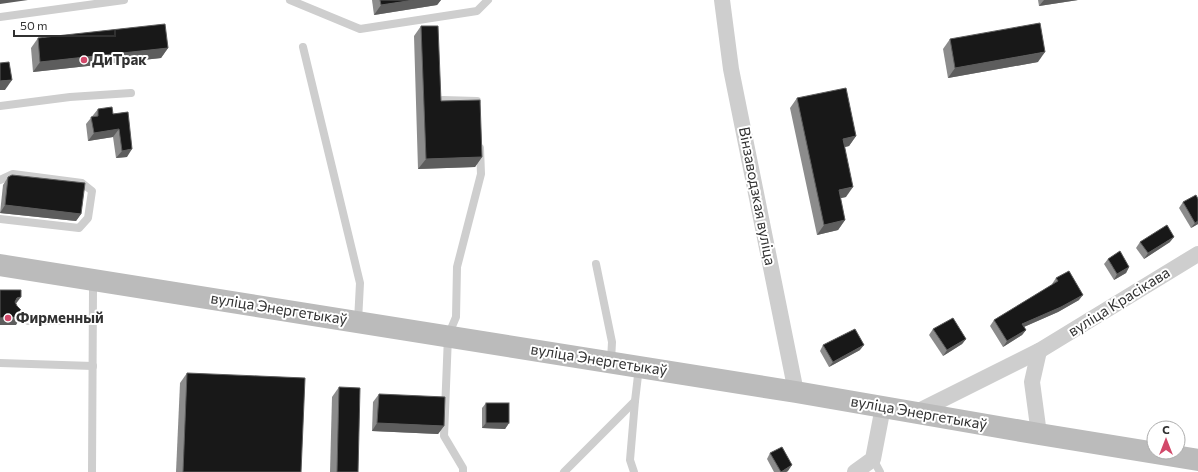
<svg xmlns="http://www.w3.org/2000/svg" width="1198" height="472" font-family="Commissioner,sans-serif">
<rect width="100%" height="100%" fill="#fff"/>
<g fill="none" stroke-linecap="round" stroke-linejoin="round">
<g stroke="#cecece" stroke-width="8">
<polyline points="290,0 360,29 477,11 488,0"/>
<polyline points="0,17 124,0"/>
<polyline points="303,47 360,283 358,321"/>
<polyline points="443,100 477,101"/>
<polyline points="0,106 70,97 131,93"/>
<polyline points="0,180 13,174 82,183 92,191 88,218 79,228 0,219"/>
<polyline points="596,264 612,342 611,361"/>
<polyline points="15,310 28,321 93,321"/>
<polyline points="0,363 93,366"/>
<polyline points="873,459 880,472"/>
<polyline points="92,472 93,289 94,280"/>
<polyline points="463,472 463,468 444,436 448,336 456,317 457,267 481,174 480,148"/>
<polyline points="564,472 635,401 639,367"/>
<polyline points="634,472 630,460 635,401"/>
</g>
<g stroke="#cecece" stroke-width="16">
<polyline points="722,0 731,69 796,392"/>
<polyline points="917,412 1039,351 1198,254"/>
<polyline points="1039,434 1032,382 1039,351"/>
<polyline points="855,472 873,459 883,407"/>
</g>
<polyline stroke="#bbb" stroke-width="22" points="0,265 796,392 1039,434 1198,460"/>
</g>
<g fill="#8c8c8c">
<polygon points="372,0 441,0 437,5 374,15"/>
<polygon points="1038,0 1078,0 1039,6"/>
<polygon points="421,26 441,101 482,157 475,167 418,169 414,36"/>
<polygon points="38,38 168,48 161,58 33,72 31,48"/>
<polygon points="950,39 1038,62 948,78 943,49"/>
<polygon points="797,98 856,136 849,146 845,147 846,197 840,198 845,220 838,230 817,235 790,108"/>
<polygon points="98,109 113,114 128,112 127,157 116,158 113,137 88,141 86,124"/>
<polygon points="8,177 81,214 76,221 0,213 3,185"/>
<polygon points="1198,199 1198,224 1191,228 1179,208 1183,202"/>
<polygon points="1140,242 1170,242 1144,259 1136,248"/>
<polygon points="1108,259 1129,267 1126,273 1114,280 1104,264"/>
<polygon points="1056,278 1079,300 1058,312 1024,327 1026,330 1022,335 1003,347 990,326 994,320 1052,285 1052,284"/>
<polygon points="933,329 966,339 962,344 943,356 929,335"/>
<polygon points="823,345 860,350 829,367 820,351"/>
<polygon points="187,373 301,472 176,472 180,383"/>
<polygon points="339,387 358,472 330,472 332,397"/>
<polygon points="379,394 444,426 438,434 372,431 373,402"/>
<polygon points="486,403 509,423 505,429 482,428 482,408"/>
<polygon points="770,453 788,471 786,472 774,472 767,459"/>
</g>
<g fill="#5d5d5d">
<polygon points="0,0 28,0 0,4"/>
<polygon points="414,0 441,0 437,5 374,15 381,5"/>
<polygon points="1044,0 1078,0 1039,6"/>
<polygon points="168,48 161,58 33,72 40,62"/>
<polygon points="1045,52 1038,62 948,78 955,68"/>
<polygon points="12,80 5,90 0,90 0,81"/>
<polygon points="119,129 113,137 88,141 94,133"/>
<polygon points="856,136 849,146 836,149 843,139"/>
<polygon points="132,149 127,157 116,158 122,151"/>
<polygon points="482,157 475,167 418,169 426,159"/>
<polygon points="853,187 846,197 832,200 839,190"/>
<polygon points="5,205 81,214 76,221 0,213"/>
<polygon points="845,220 838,230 817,235 824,225"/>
<polygon points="1198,221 1198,224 1191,228 1195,223"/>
<polygon points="1174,237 1170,242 1144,259 1148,253"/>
<polygon points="1129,267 1126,273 1114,280 1117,274"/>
<polygon points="1083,295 1079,300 1058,312 1019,329 1022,324"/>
<polygon points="21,297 15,305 11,306 17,298"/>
<polygon points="21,317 16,325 0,325 0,318"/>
<polygon points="1026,330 1022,335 1003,347 1007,341"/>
<polygon points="966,339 962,344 943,356 947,350"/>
<polygon points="864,345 860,350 829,367 833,362"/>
<polygon points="377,423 444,426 438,434 372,431"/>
<polygon points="486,423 509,423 505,429 482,428"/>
<polygon points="792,465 788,471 786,472 781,472"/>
</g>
<g fill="#181818" stroke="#5d5d5d">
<polygon points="380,0 414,0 381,5"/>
<polygon points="1040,23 1045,52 955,68 950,39"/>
<polygon points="165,24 168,48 40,62 38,38"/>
<polygon points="421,26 438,26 441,101 480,100 482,157 426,159"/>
<polygon points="9,62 12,80 0,81 0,63"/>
<polygon points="846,88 856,136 843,139 853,187 839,190 845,220 824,225 797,98"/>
<polygon points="112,107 113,114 128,112 132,149 122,151 119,129 94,133 91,117 98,116 98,109"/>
<polygon points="12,175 85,183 81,214 5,205 8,177"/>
<polygon points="1196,195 1198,199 1198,221 1195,223 1183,202"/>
<polygon points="1167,225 1174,237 1148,253 1140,242"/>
<polygon points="1120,251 1129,267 1117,274 1108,259"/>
<polygon points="1069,271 1083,295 1061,307 1022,324 1026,330 1007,341 994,320 1058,281 1056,278"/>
<polygon points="0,290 21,290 21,297 17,298 15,302 17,306 21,310 21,317 0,318"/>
<polygon points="953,318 966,339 947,350 933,329"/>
<polygon points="855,329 864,345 833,362 823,345"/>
<polygon points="187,373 305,378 301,472 183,472"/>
<polygon points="339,387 360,388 358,472 337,472"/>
<polygon points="379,394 445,397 444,426 377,423"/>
<rect x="486" y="403" width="23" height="20"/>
<polygon points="782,447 792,465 781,472 770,453"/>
</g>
<g fill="#d2496a" stroke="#fff" stroke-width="1.5">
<circle cx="84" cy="60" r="4"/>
<circle cx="8" cy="318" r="4"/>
</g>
<g text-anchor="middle" stroke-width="4" stroke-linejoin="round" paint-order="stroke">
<g font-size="15" font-weight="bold" fill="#313131" stroke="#fff" text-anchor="start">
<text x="92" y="65">ДиТрак</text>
<text x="16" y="323">Фирменный</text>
</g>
<g font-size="15" fill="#313131" stroke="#fff">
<text transform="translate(757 196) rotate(79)" y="5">Вінзаводзкая вуліца</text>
<text transform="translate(1119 302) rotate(-32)" y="5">вуліца Красікава</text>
<text transform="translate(279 309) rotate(9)" y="5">вуліца Энергетыкаў</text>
<text transform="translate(599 360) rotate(9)" y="5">вуліца Энергетыкаў</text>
<text transform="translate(919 413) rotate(10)" y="5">вуліца Энергетыкаў</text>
</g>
</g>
<g transform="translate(1166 440)"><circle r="19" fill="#ffffff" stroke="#adadad"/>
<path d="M0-3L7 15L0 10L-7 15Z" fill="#d2496a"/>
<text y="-6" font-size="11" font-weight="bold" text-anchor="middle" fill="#313131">С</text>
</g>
<path d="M14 30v6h101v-6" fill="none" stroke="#313131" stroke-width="2"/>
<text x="20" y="30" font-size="12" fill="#313131" stroke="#ffffff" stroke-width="3" paint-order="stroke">50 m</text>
</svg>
